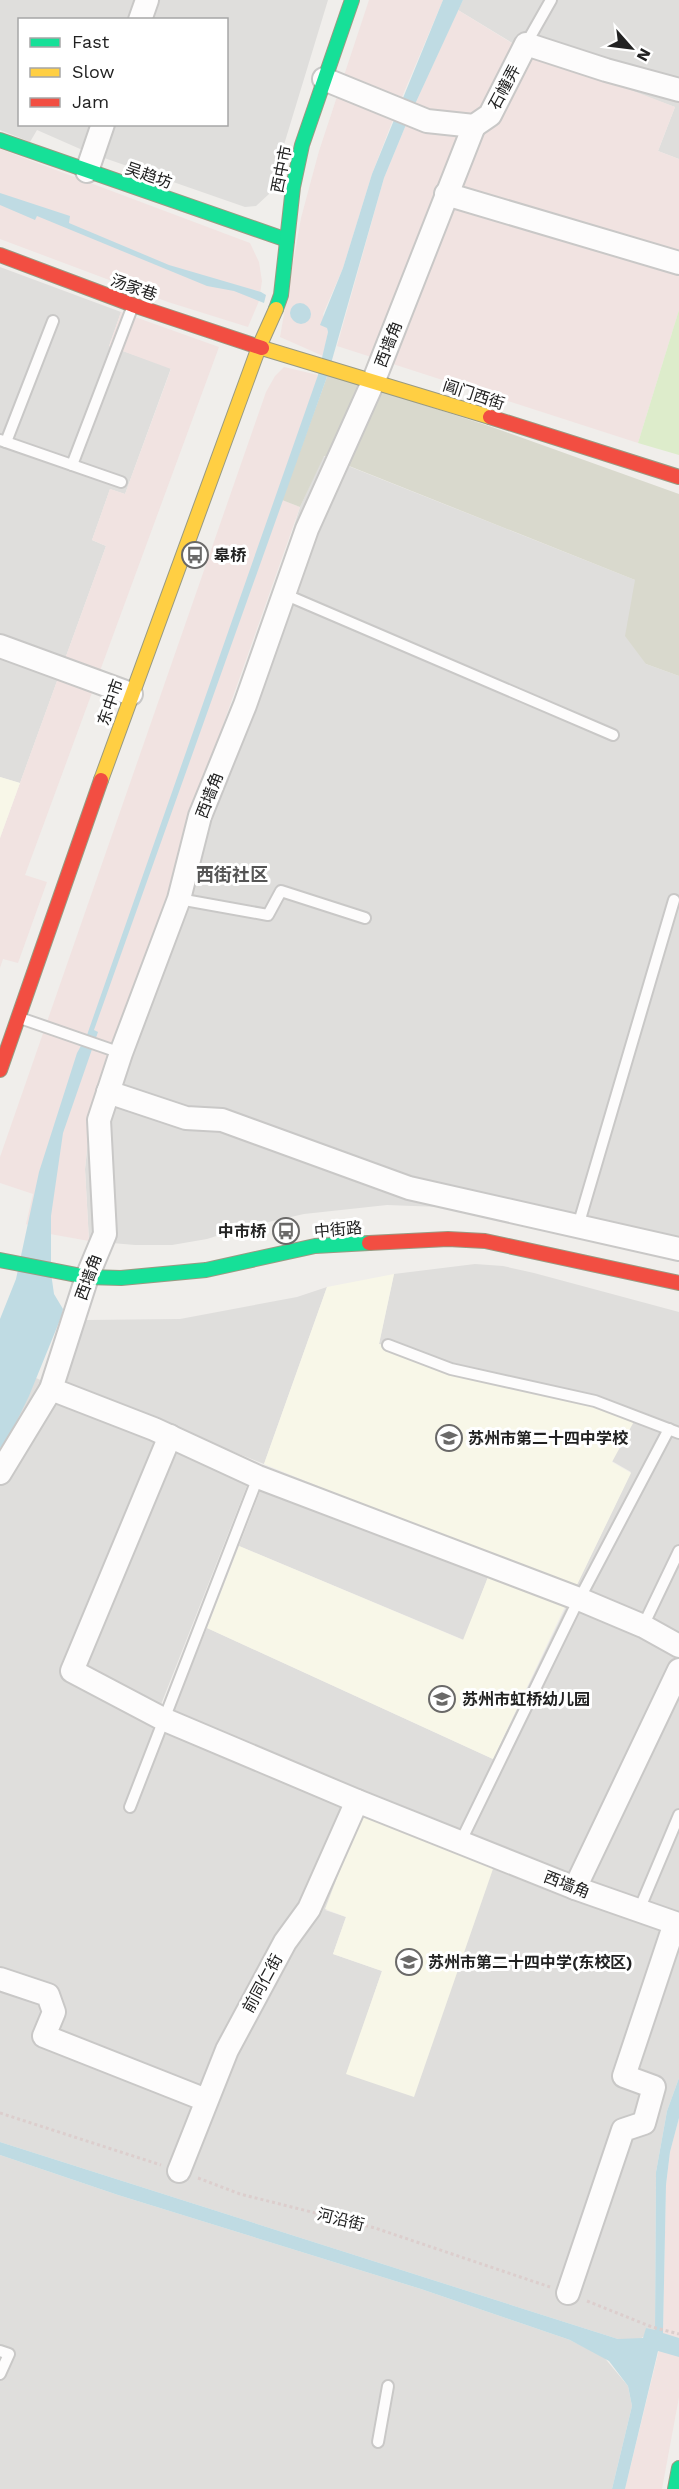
<svg xmlns="http://www.w3.org/2000/svg" width="679" height="2489" font-family="'Work Sans','Noto Sans SC',sans-serif">
<rect width="100%" height="100%" fill="#f0eeeb"/>
<g fill="#dfdedc" fill-rule="evenodd">
<path d="M0 0H328L269 194 256 206 245 207 87 152 37 130 30 142 0 130ZM20 20H226V124H20Z"/>
<polygon points="463,0 679,0 679,159 658,151 675,107 532,55 458,10"/>
<polygon points="0,267 121,312 109,346 171,368 125,494 110,489 92,540 106,546 20,783 0,777"/>
<polygon points="323,456 635,580 646,664 679,676 679,1253 504,1215 440,1207 387,1205 304,1214 242,1228 207,1239 172,1245 135,1245 89,1241 85,1169 91,1112 168,894 200,790 275,587 300,507"/>
<path d="M475 1264 503 1266 534 1273 679 1312V2078L667 2111 656 2172 655 2330 638 2340 618 2339 0 2142V1447L3 1448 36 1378 171 1439 250 1478 160 1707 173 1711 207 1628 493 1759 631 1472 451 1369 379 1344 394 1274ZM494 1866 347 2074 382 1971 333 1954 346 1917 325 1910Z"/>
<polygon points="327,1287 264,1464 63,1384 86,1320 180,1319 297,1297"/>
<polygon points="264,1481 490,1572 464,1640 239,1546"/>
<polygon points="0,2155 118,2195 421,2289 570,2340 603,2356 628,2386 632,2406 612,2489 0,2489"/>
</g>
<g fill="#f1e3e1">
<polygon points="369,0 443,0 399,104 372,174 343,268 323,314 328,332 323,356 280,337 301,218 319,151"/>
<polygon points="458,10 531,55 533,52 675,107 658,151 679,159 679,310 638,443 337,346 384,178 410,115"/>
<polygon points="0,149 250,243 259,262 262,281 259,301 248,327 168,302 0,239"/>
<polygon points="121,312 219,347 25,875 47,882 18,963 3,959 0,968 0,838 106,546 92,540 110,489 125,494 171,369 109,346"/>
<polygon points="284,367 318,375 282,500 300,507 200,790 168,894 91,1112 85,1169 89,1241 50,1234 26,1224 33,1194 0,1183 0,1157 266,392 275,376"/>
<polygon points="679,2118 679,2397 662,2489 625,2489 663,2333 666,2185 670,2152"/>
</g>
<g fill="#f8f7e8">
<polygon points="0,777 20,783 0,838"/>
<polygon points="394,1274 379,1344 638,1414 612,1462 631,1473 574,1591 264,1464 327,1287"/>
<polygon points="239,1546 463,1640 490,1572 567,1602 493,1759 207,1628"/>
<polygon points="362,1813 494,1866 414,2097 346,2074 382,1971 333,1954 346,1917 325,1909"/>
</g>
<polygon fill="#d9d9cd" points="328,374 492,427 679,494 679,676 646,664 625,636 635,580 324,456 300,507 282,500"/>
<polygon fill="#ddeccb" points="679,310 679,455 638,443"/>
<g fill="#bfdbe3">
<polygon points="443,0 463,0 410,115 384,178 328,374 94,1030 98,1032 63,1133 51,1216 51,1273 54,1294 63,1309 62,1315 29,1396 3,1449 0,1447 0,1319 16,1279 39,1172 77,1053 87,1035 318,375 328,332 327,328 320,325 343,268 372,174"/>
<polygon points="0,193 70,216 69,223 169,265 261,292 266,295 264,303 234,291 207,286 37,216 35,220 0,205"/>
<polygon points="679,2078 679,2118 670,2152 666,2185 663,2333 679,2338 679,2357 658,2351 625,2489 612,2489 632,2406 628,2386 609,2361 570,2340 421,2289 118,2195 0,2155 0,2142 618,2339 643,2338 646,2328 655,2330 656,2172 667,2111"/>
</g>
<g fill="none" stroke-linecap="round" stroke-linejoin="round">
<polyline stroke="#bfdbe3" stroke-width="20" points="300,313 301,314"/>
<defs>
<g id="lane">
<polyline points="526,44 551,0"/>
<polyline points="0,440 121,482"/>
<polyline points="6,442 53,321"/>
<polyline points="72,465 132,308"/>
<polyline points="284,594 613,735"/>
<polyline points="179,899 268,915 281,891 365,918"/>
<polyline points="20,1018 121,1053"/>
<polyline points="578,1226 674,900"/>
<polyline points="388,1345 451,1369 595,1401 679,1433"/>
<polyline points="643,1626 679,1551"/>
<polyline points="130,1807 258,1477"/>
<polyline points="460,1843 573,1611 669,1429"/>
<polyline points="639,1910 679,1815"/>
<polyline points="0,2351 9,2354 0,2374"/>
<polyline points="378,2442 388,2386"/>
</g>
<g id="street">
<polyline points="140,20 147,0"/>
<polyline points="324,79 427,121 474,126 490,115 526,44 606,70 679,90"/>
<polyline points="87,171 103,124"/>
<polyline points="446,194 679,263"/>
<polyline points="0,646 131,694"/>
<polyline points="108,1092 186,1118 222,1120 409,1188 679,1249"/>
<polyline points="51,1389 154,1429 258,1477 579,1599 643,1626 679,1646"/>
<polyline points="170,1436 72,1671 163,1719 357,1801 575,1888 675,1923 624,2076 654,2087 644,2123 623,2130 568,2293"/>
<polyline points="0,1473 51,1389 87,1277 105,1234 99,1120 121,1053 179,899 200,816 245,705 307,529 374,380 474,126"/>
<polyline points="575,1888 679,1670"/>
<polyline points="0,1979 48,1995 54,2012 44,2036 206,2100"/>
<polyline points="179,2171 227,2050 285,1942 309,1909 357,1801"/>
</g>
<g id="fast">
<polyline points="0,140 287,240"/>
<polyline points="276,309 281,295 293,187 302,145 352,0"/>
<polyline points="0,1260 87,1277 121,1278 206,1270 315,1246 369,1243"/>
<polyline points="675,2489 679,2468"/>
</g>
<g id="slow">
<polyline points="262,348 490,417"/>
<polyline points="101,780 259,347 276,309"/>
</g>
<g id="jam">
<polyline points="0,255 133,305 262,348"/>
<polyline points="490,417 679,477"/>
<polyline points="0,1070 101,780"/>
<polyline points="369,1243 448,1239 485,1241 679,1283"/>
</g>
</defs>
<use href="#lane" stroke="#c9c8c7" stroke-width="14"/>
<use href="#street" stroke="#c9c8c7" stroke-width="26"/>
<use href="#fast" stroke="#999a82" stroke-width="16"/>
<use href="#slow" stroke="#999a82" stroke-width="16"/>
<use href="#jam" stroke="#999a82" stroke-width="16"/>
<g stroke="#dccecd" stroke-width="3" stroke-dasharray="3 3" stroke-linecap="butt">
<polyline points="0,2113 161,2165"/>
<polyline points="198,2178 240,2194 375,2228 550,2287"/>
<polyline points="587,2301 652,2327 679,2334"/>
</g>
<use href="#lane" stroke="#fdfcfc" stroke-width="10"/>
<use href="#street" stroke="#fdfcfc" stroke-width="22"/>
<use href="#fast" stroke="#16e098" stroke-width="14"/>
<use href="#slow" stroke="#ffcf43" stroke-width="14"/>
<use href="#jam" stroke="#f24e42" stroke-width="14"/>
</g>
<defs>
<symbol id="bus-ring" viewBox="-11 -11 22 22"><circle r="9.5" fill="#fff" stroke="#6a6968" stroke-width="1.5"/><path d="M-5-6H5V4H4V6H2V4H-2V6H-4V4H-5ZM-3.5-4V0h7V-4ZM-3.5 1.2v1.5H-2V1.2ZM2 1.2v1.5H3.5V1.2Z" fill="#6a6968"/></symbol>
<symbol id="school-ring" viewBox="-11 -11 22 22"><circle r="9.5" fill="#fff" stroke="#6a6968" stroke-width="1.5"/><path d="M0-5L7-2L0 1L-7-2ZM-4 1L0 2.5L4 1V4Q0 6-4 4Z" fill="#6a6968"/></symbol>
</defs>
<g fill-rule="evenodd">
<use href="#bus-ring" x="180" y="540" width="30" height="30"/>
<use href="#bus-ring" x="271" y="1216" width="30" height="30"/>
<use href="#school-ring" x="434" y="1423" width="30" height="30"/>
<use href="#school-ring" x="427" y="1684" width="30" height="30"/>
<use href="#school-ring" x="394" y="1947" width="30" height="30"/>
</g>
<g text-anchor="middle" stroke-width="6" stroke-linejoin="round" paint-order="stroke">
<g font-size="16" fill="#222" stroke="#fff">
<text transform="translate(504 87) rotate(-62)" y="6">石幢弄</text>
<text transform="translate(281 169) rotate(-79)" y="6">西中市</text>
<text transform="translate(149 175) rotate(19)" y="6">吴趋坊</text>
<text transform="translate(134 287) rotate(20)" y="6">汤家巷</text>
<text transform="translate(388 344) rotate(-69)" y="6">西墙角</text>
<text transform="translate(474 394) rotate(18)" y="6">阊门西街</text>
<text transform="translate(110 702) rotate(-71)" y="6">东中市</text>
<text transform="translate(209 795) rotate(-69)" y="6">西墙角</text>
<text transform="translate(338 1229) rotate(-5)" y="6">中街路</text>
<text transform="translate(88 1277) rotate(-70)" y="6">西墙角</text>
<text transform="translate(567 1884) rotate(21)" y="6">西墙角</text>
<text transform="translate(262 1983) rotate(-61)" y="6">前同仁街</text>
<text transform="translate(341 2219) rotate(14)" y="6">河沿街</text>
</g>
<g font-size="16" font-weight="bold" fill="#222" stroke="#fff" text-anchor="start">
<text x="214" y="561">皋桥</text>
<text x="266" y="1237" text-anchor="end">中市桥</text>
<text x="468" y="1444">苏州市第二十四中学校</text>
<text x="462" y="1705">苏州市虹桥幼儿园</text>
<text x="428" y="1968">苏州市第二十四中学(东校区)</text>
</g>
<g font-size="18" font-weight="bold" fill="#555" stroke="#fff">
<text x="232" y="881">西街社区</text>
</g>
</g>
<rect x="18" y="18" width="210" height="108" fill="#ffffff" stroke="#a7a7a7" stroke-width="1.5"/>
<rect x="30" y="38" width="30" height="9" fill="#16e098" stroke="#a7a7a7" stroke-width="1.5"/>
<text x="72" y="48" font-size="18" fill="#222222">Fast</text>
<rect x="30" y="68" width="30" height="9" fill="#ffcf43" stroke="#a7a7a7" stroke-width="1.5"/>
<text x="72" y="78" font-size="18" fill="#222222">Slow</text>
<rect x="30" y="98" width="30" height="9" fill="#f24e42" stroke="#a7a7a7" stroke-width="1.5"/>
<text x="72" y="108" font-size="18" fill="#222222">Jam</text>
<g transform="translate(631 48) rotate(118)" stroke="#ffffff" stroke-width="4.5" paint-order="stroke">
<path d="M0-4.5L10 22L0 15L-10 22Z" fill="#222222"/>
<text y="-9" font-size="16" font-weight="bold" text-anchor="middle" fill="#222222">N</text>
</g>
</svg>
